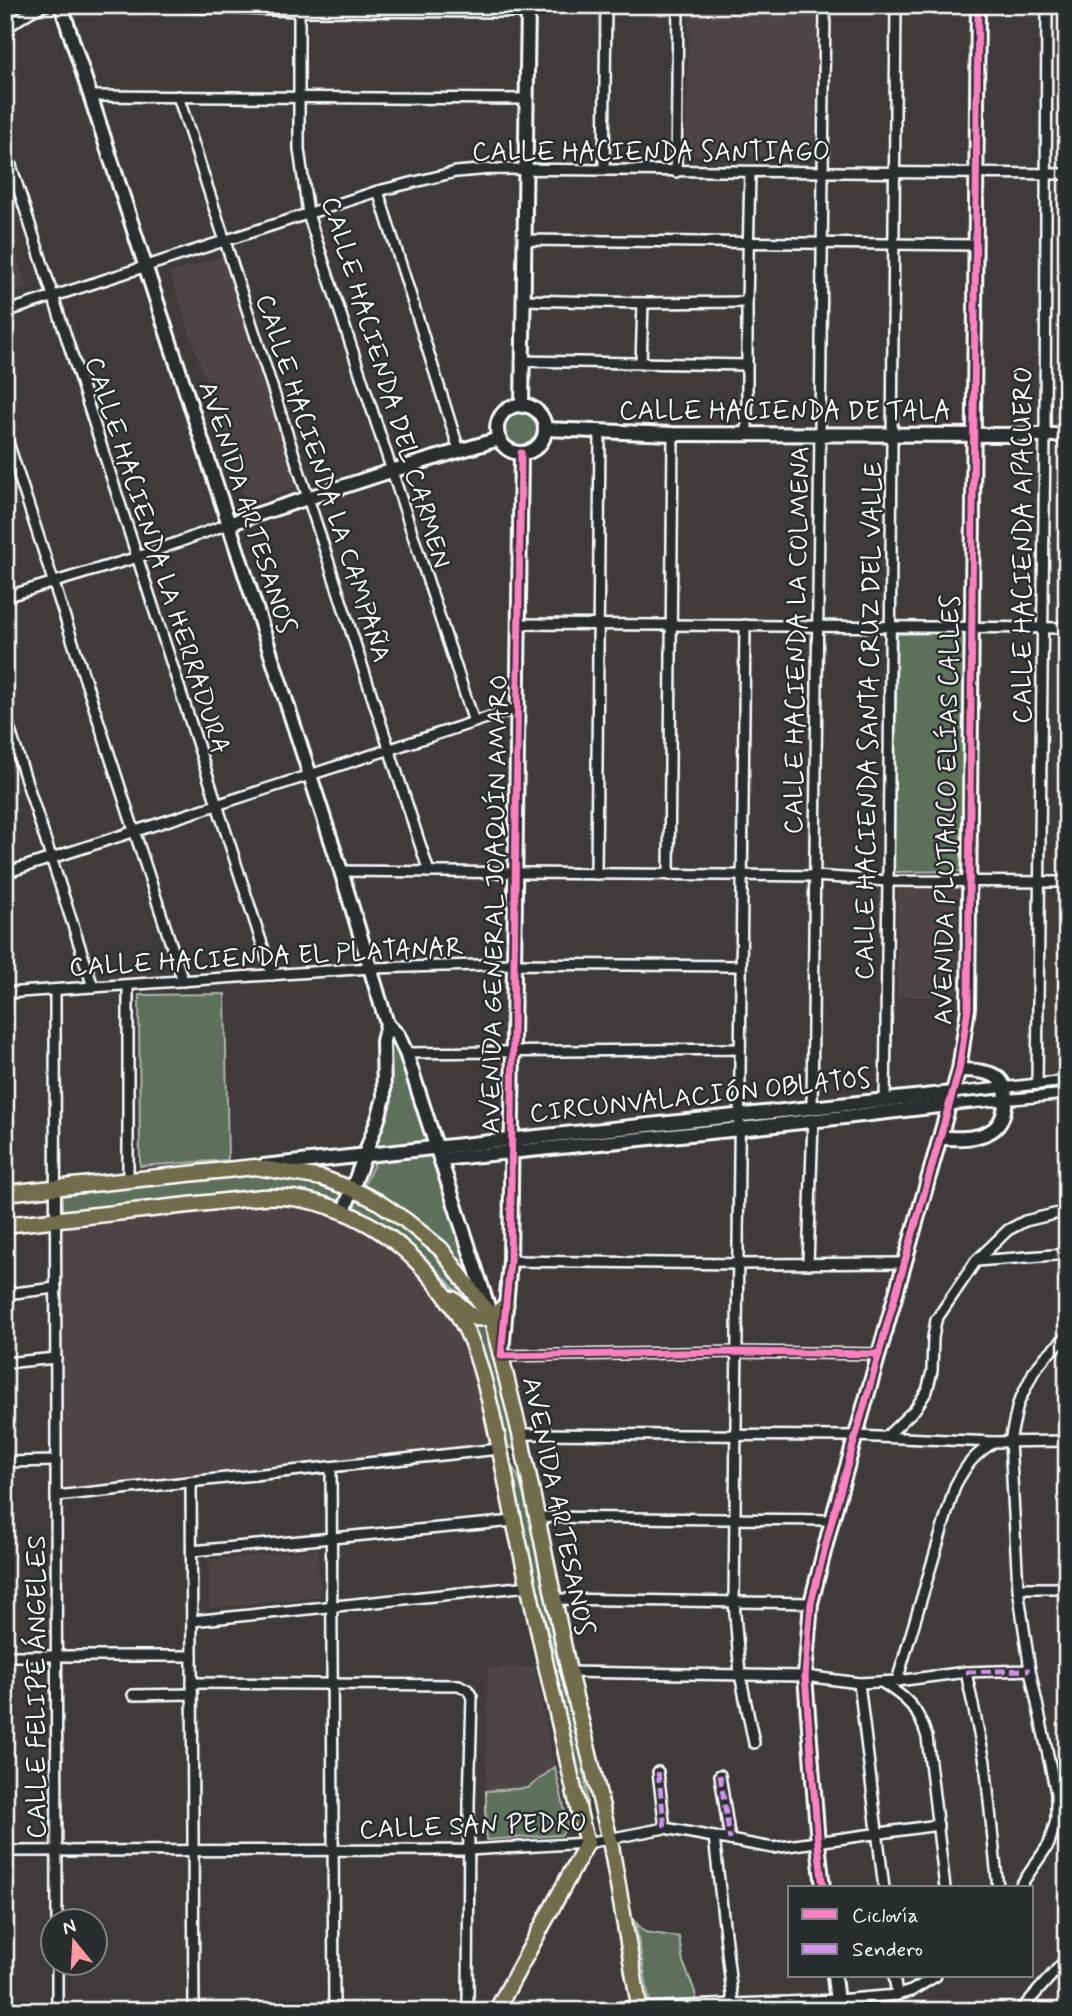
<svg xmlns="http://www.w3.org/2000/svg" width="1072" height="2016" font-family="Mynerve,sans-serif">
<rect width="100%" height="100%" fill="#3f3b3b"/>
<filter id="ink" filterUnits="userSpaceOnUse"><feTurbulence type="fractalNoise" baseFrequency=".0143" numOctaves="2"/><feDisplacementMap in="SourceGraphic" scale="14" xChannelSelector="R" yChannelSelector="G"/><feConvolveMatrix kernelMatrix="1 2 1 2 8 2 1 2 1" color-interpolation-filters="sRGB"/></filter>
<g filter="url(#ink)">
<g fill="#4d4544">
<polygon points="689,5 817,5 814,157 686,155"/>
<polygon points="5,217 27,288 5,295"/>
<polygon points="224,256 300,486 246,504 170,273"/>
<polygon points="897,887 957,887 956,997 897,997"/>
<polygon points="268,1202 290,1204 317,1211 345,1222 380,1241 411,1264 435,1291 454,1321 465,1346 479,1387 491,1447 67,1492 64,1490 62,1225"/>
<polygon points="318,1549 320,1597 209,1608 209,1560"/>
<polygon points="534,1667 555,1767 528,1788 486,1791 488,1668"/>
</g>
<g fill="#5b6f5a" stroke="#adb7ac" stroke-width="2">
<circle cx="521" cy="429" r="21"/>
<polygon points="964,633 966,871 894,872 897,634"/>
<polygon points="225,994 228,1160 140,1166 139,995"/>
<polygon points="387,1032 402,1059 429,1141 375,1147 386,1118 391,1095"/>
<polygon points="433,1154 478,1287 421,1225 390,1201 363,1188 376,1159"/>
<polygon points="260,1171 346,1190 342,1204 329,1199 119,1206 62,1211 59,1192"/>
<path d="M354 1194 385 1211 443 1258 471 1299 479 1314C457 1294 440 1271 418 1251 398 1233 372 1222 348 1209Z"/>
<polygon points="464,1316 488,1324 518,1456 513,1448 504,1447"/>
<polygon points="508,1464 513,1467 518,1477 533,1525 564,1666 558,1665 544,1617 537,1604"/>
<path d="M552 1662 559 1672 565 1676C576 1725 589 1774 587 1824Z"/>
<polygon points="555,1767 568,1825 561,1835 486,1840 486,1791 528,1788"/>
<polygon points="635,1922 645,1932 679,1937 683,1962 694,1989 697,2000 650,2004"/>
</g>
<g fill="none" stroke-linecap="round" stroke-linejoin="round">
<defs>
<g id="street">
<polyline points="144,5 299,11 528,12"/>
<polyline points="299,5 299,149 308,214 474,722"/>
<path d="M5 30C17 20 31 9 47 5"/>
<polyline points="90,96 526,99"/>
<polyline points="178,96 429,872"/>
<polyline points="5,147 272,975"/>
<polyline points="604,169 606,5"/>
<polyline points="676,172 678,5"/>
<polyline points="378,191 459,450"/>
<polyline points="524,240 976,245"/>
<polyline points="523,300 643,303 747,302"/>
<polyline points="5,312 378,191 456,172 491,169 1067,174"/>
<polyline points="521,361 747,365"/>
<polyline points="641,364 643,303"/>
<polyline points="5,433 183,981"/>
<polyline points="747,434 747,302 750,172"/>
<polyline points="5,597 138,557 228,524"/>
<polyline points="519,624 1067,628"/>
<polyline points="745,625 734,1602 740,1674 754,1743"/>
<polyline points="5,715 93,987"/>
<polyline points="341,871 814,876 888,881 1067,882"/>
<polyline points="5,873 518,708"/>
<polyline points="596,874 600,432"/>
<polyline points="669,875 673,434"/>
<polyline points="55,990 57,1922"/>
<polyline points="5,993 371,968 515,964 740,966"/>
<polyline points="406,1053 740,1049"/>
<polyline points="1037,1084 1045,434 1047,5"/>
<polyline points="952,1093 1067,1081"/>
<polyline points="885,1100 888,881 896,5"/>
<polyline points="948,1105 1067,1094"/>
<polyline points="812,1108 825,5"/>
<polyline points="128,1180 128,985"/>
<polyline points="510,1261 738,1264 904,1263"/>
<polyline points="976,1261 1067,1254"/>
<polyline points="808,1264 813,1121"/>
<polyline points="5,1294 56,1288"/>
<polyline points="501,1356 737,1352 879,1354"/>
<polyline points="5,1363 56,1358"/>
<polyline points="520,1434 855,1436 994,1442 1067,1441"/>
<polyline points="886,1437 915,1409 927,1391 932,1371 933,1338 936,1320 976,1261 1008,1230 1025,1221 1067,1211"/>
<polyline points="5,1462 56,1461"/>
<polyline points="331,1467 334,2011"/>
<polyline points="191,1482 194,2011"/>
<polyline points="56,1496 499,1449"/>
<polyline points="537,1517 832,1520"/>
<polyline points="192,1551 514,1521"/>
<polyline points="1018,1588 1067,1588"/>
<polyline points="554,1599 811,1603"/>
<polyline points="192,1621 529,1586"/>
<polyline points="5,1656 192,1656"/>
<polyline points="569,1672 805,1676 859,1683 897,1681 966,1672 1030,1670"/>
<polyline points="966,1672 985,1762 998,1888"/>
<path d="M897 1681 955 1486C966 1465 974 1455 994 1442"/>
<polyline points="192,1683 459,1685 468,1690 472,1697 469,1803 468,2011"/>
<polyline points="859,1683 884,1888"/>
<path d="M883 1683C908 1699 918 1708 927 1737L945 1888"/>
<polyline points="133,1695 192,1694"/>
<polyline points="658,1772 665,1828"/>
<polyline points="720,1775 730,1840"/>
<polyline points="714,1837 733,2004"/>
<polyline points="5,1851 469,1850 587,1843 665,1828 773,1848 938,1825"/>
<polyline points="1019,1888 1049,1844 1056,1820 1056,1793 1030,1670 1018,1588 1010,1441 1018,1404 1034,1371 1046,1356 1067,1336"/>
<polyline points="894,1976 897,1995"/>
<polyline points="639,2008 837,2000 897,1995 911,1991 936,1976"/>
<polyline points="57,2011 57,1964"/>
<polyline points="1020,2011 1067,1958"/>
</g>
<g id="secondary">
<polyline points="61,5 341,871 387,1024 398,1035 406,1053 490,1313"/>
<circle cx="521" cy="429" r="24"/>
<polyline points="522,406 528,5"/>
<polyline points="545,429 673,434 1067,435"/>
<polyline points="228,524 391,471 499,439"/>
<path d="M940 1138C956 1138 974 1140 989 1132 998 1128 1002 1120 1004 1111 1013 1074 989 1070 959 1070"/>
<polyline points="441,1159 740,1129 948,1105"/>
<polyline points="263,1166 952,1093"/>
<polyline points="344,1211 378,1119 384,1098 383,1041 387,1024"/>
<polyline points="502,1352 510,1261 521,453"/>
<polyline points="823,1888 818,1843 805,1676 811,1603 832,1520 959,1070 968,1008 978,5"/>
<polyline points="834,1976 838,2011"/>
</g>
<g id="primary">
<polyline points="5,1193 255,1167 322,1178 352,1189 377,1201 405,1220 441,1249 491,1317 501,1356 520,1434 569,1672 610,1840 640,2011"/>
<path d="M5 1225 262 1197C298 1195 331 1204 363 1221 412 1247 456 1299 475 1351 496 1413 504 1480 519 1543 533 1607 547 1671 562 1735 570 1771 577 1807 587 1843L496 2011"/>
<path d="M453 1299 475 1318C489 1320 496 1313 506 1305"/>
<polyline points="613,2011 639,2008"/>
</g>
</defs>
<use href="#street" stroke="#fff" stroke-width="14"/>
<use href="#secondary" stroke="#fff" stroke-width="18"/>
<use href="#primary" stroke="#fff" stroke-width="19"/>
<use href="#street" stroke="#2a2d2e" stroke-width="9"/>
<use href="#secondary" stroke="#2a2d2e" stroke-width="12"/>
<use href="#primary" stroke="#716d4b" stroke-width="14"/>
<g stroke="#d193ec" stroke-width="5" stroke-dasharray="10 5" stroke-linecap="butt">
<polyline points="966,1672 1030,1670"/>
<polyline points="658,1772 665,1828"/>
<polyline points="720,1775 730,1840"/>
</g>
<defs>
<g id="cycleway">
<polyline points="521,453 510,1261 501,1356 737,1352 879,1354"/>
<polyline points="823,1888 818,1843 805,1676 811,1603 832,1520 959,1070 968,1008 978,5"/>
</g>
</defs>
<use href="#cycleway" stroke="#2a2d2e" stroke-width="11"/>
<use href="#cycleway" stroke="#ff80c0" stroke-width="7"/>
</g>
</g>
<g text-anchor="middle" stroke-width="5" stroke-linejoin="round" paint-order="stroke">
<g font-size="26" fill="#fff" stroke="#2a2d2e">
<text x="651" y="160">CALLE HACIENDA SANTIAGO</text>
<text transform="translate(387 382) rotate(73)" y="9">CALLE HACIENDA DEL CARMEN</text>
<text x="785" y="419">CALLE HACIENDA DE TALA</text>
<text transform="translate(324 478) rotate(72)" y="9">CALLE HACIENDA LA CAMPAÑA</text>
<text transform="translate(248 507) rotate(72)" y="9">AVENIDA ARTESANOS</text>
<text transform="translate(1022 545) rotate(-90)" y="9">CALLE HACIENDA APACUERO</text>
<text transform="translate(158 555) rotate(72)" y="9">CALLE HACIENDA LA HERRADURA</text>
<text transform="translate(796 640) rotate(-89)" y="9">CALLE HACIENDA LA COLMENA</text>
<text transform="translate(868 721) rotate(-89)" y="9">CALLE HACIENDA SANTA CRUZ DEL VALLE</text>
<text transform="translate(946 810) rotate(-89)" y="9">AVENIDA PLUTARCO ELÍAS CALLES</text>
<text transform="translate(494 904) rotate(-89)" y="9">AVENIDA GENERAL JOAQUÍN AMARO</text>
<text transform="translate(266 956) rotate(-3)" y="9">CALLE HACIENDA EL PLATANAR</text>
<text transform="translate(700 1095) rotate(-6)" y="9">CIRCUNVALACIÓN OBLATOS</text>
<text transform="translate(559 1506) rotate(78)" y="9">AVENIDA ARTESANOS</text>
<text transform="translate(36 1687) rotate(-90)" y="9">CALLE FELIPE ÁNGELES</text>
<text transform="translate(473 1825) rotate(-2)" y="9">CALLE SAN PEDRO</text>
</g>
</g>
<rect width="1072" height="2016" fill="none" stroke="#2a2d2e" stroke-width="28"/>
<rect x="14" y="14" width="1044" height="1988" fill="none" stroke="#fff" stroke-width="2.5" filter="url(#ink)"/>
<rect x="788" y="1886" width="245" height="91" fill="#2a2d2e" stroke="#7f8182" stroke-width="2"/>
<rect x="802" y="1909" width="35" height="10" fill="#ff80c0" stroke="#7f8182" stroke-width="2"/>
<text x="852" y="1922" font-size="21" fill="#ffffff">Ciclovía</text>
<rect x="802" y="1944" width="35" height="10" fill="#d193ec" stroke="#7f8182" stroke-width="2"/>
<text x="852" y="1956" font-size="21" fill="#ffffff">Sendero</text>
<g transform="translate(74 1942) rotate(342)"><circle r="33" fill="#2a2d2e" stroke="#7f8182" stroke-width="2"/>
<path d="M0-5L12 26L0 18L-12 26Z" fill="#ff9aa2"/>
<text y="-10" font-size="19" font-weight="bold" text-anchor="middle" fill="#ffffff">N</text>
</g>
</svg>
